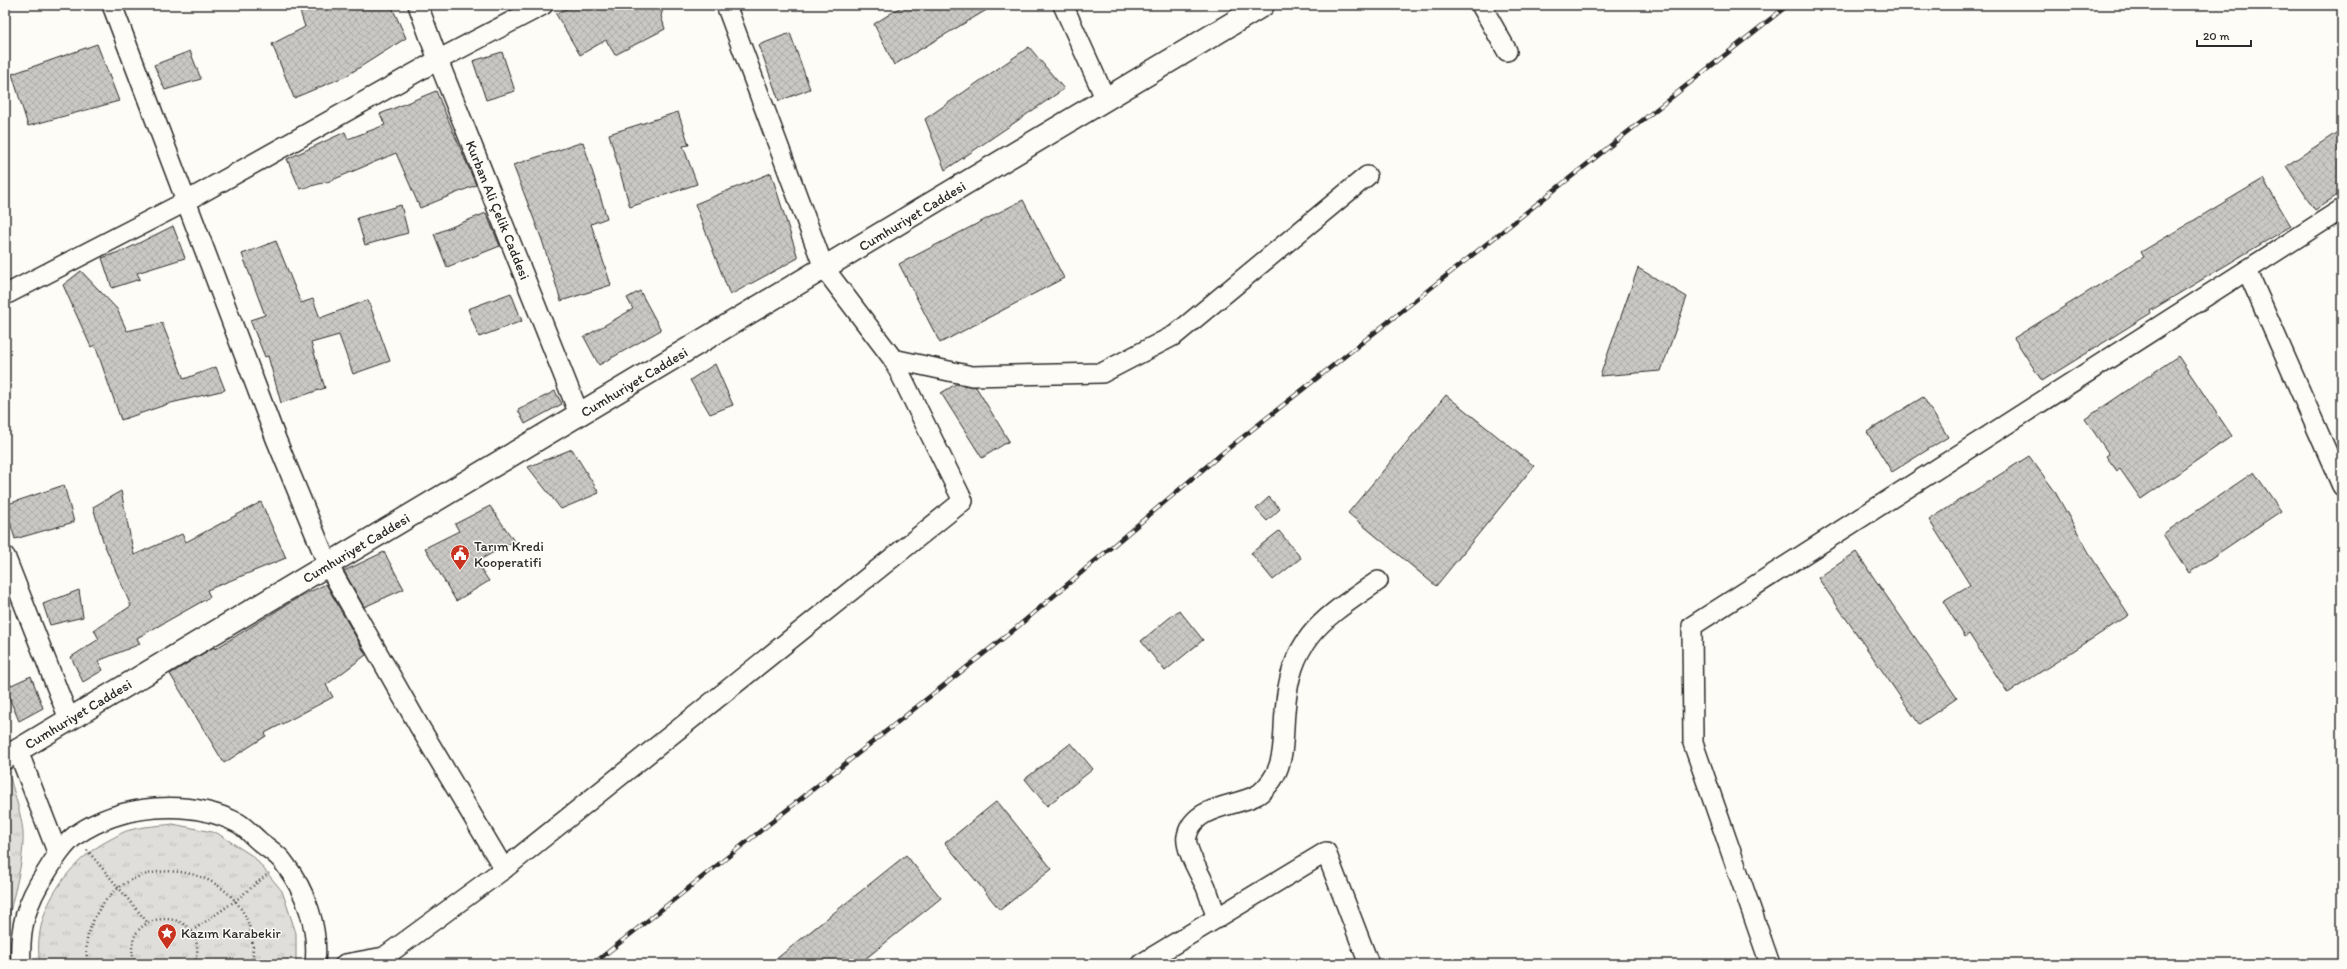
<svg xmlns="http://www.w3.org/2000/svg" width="2347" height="969" font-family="Itim,sans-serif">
<defs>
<pattern id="grass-tufts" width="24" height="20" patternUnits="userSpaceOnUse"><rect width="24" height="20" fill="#dfdeda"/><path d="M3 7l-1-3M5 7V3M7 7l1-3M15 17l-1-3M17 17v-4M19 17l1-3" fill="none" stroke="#c0bfbb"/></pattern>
<pattern id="building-cross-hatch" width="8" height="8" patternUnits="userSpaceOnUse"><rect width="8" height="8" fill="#c9c8c4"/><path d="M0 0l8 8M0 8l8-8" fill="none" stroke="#adaca9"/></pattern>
</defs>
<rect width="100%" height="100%" fill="#fdfcf7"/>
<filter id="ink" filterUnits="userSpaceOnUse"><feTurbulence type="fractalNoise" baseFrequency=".025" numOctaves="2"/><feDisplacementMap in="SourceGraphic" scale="8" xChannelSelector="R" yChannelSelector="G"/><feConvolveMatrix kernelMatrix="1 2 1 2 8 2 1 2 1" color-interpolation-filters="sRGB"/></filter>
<g filter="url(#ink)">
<g fill="url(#grass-tufts)" stroke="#858482">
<path d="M8 770C13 790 21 812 23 832 25 872 6 909 5 947V771Z"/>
<path d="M173 824 217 833 254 857 282 891 296 933V964H40C31 913 67 861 111 839 117 836 124 831 130 830 144 826 159 826 173 824Z"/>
</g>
<g fill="url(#building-cross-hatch)" stroke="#2b2b2b">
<polygon points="298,5 391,5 406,38 346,76 294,98 272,44 305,27"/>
<polygon points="573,5 664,5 661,16 665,29 615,55 606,40 580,55 556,14"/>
<polygon points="904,5 995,5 894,65 874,24"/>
<polygon points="790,33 810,89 779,101 759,45"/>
<polygon points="97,44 119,101 28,126 12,74"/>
<polygon points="1029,47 1064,89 945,170 925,119"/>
<polygon points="190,51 201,79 165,90 154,65"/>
<polygon points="502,52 515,91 486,100 473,61"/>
<polygon points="436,91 476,185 420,208 396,153 330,181 300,189 287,159 345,132 348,139 385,125 380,114"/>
<polygon points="678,112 689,145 683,146 697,184 630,207 609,134"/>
<polygon points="2342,129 2342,192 2315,210 2286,166"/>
<polygon points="583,142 607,218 591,224 611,285 561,301 542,240 513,165"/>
<polygon points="771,173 798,258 730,295 695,204"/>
<polygon points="2263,179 2291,226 2150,311 2151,313 2042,381 2014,338 2144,257 2141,252"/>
<polygon points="1023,200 1064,278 940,343 899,264"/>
<polygon points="401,205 408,233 365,245 357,218"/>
<polygon points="486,213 500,246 447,267 434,234"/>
<polygon points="173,226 185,258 137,273 140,279 112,288 102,258 127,249"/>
<polygon points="276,241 301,303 313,299 320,318 368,300 390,361 353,374 339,335 311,343 325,388 281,403 268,356 265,357 250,320 265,315 242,254"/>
<polygon points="1638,268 1687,297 1661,371 1600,376"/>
<polygon points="81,271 117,309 127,331 162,323 184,379 216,367 225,390 171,403 121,420 95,345 91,347 63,285"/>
<polygon points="640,291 661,330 599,365 584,337 633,309 627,298"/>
<polygon points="511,293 522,321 479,337 468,309"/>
<polygon points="2178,356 2232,436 2141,499 2120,469 2117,471 2106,456 2109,454 2085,419"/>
<polygon points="715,364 733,405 710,414 690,380"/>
<polygon points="956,384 976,387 1009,441 982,458 941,393"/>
<polygon points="555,391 562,404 525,424 518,410"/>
<polygon points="1446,395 1534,466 1436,586 1348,513"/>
<polygon points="1923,397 1948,437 1892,472 1867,432"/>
<polygon points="572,449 599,493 561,509 528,467"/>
<polygon points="2029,456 2054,490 2092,558 2129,615 2008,693 1969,634 1965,637 1943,601 1970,585 1929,520"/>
<polygon points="2254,472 2281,511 2189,573 2163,534"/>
<polygon points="64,485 74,522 15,539 5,505"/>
<polygon points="121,491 134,555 182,534 186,542 261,502 286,558 207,590 210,597 137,638 140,644 98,661 103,670 83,682 71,657 99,639 94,630 131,606 104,544 93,507"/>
<polygon points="1269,497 1280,509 1267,521 1256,509"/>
<polygon points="490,506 514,541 476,562 489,581 456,601 425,548 459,531 455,524"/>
<polygon points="1279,531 1301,558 1273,580 1251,553"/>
<polygon points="384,552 404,589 364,607 344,571"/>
<polygon points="1856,552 1957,698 1919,724 1818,578"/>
<polygon points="326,584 366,655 326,685 333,697 265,733 266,736 224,763 170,674 214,647 215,649 299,597"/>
<polygon points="79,590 83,617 50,625 43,604"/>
<polygon points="1179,610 1203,640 1165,671 1141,641"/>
<polygon points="31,676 43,708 19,721 5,688"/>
<polygon points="1071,743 1093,769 1047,806 1025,779"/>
<polygon points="997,801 1052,869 1000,910 945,843"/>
<polygon points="906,855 941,898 859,964 770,964"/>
</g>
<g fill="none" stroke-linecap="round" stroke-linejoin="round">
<defs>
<g id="minor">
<polyline points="112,5 276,439 328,565 419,726 504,869"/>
<polyline points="418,5 438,60 579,414"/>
<polyline points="1063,5 1106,100"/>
<polyline points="1481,5 1507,51"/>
<polyline points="2247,270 2342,486"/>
<polyline points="5,295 185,202 438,60 543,5"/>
<polyline points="893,359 972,376 1102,373 1175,335 1367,176"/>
<polyline points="5,556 69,719"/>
<polyline points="18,751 58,854"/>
<path d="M1217 918C1213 908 1210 897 1206 887 1201 876 1184 848 1187 836 1194 805 1235 807 1257 795 1263 792 1272 781 1275 775 1285 757 1283 732 1285 712 1290 638 1321 620 1378 581"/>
<path d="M21 964C19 929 26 902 46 873 54 860 63 845 76 835 121 804 189 798 238 823 245 827 252 835 259 841 267 848 278 854 284 863 306 891 319 928 315 964"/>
<polyline points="345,964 384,957 504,869 963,501 893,359 824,268 726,5"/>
<polyline points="1141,964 1326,852 1369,964"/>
<polyline points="1770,964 1693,743 1692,626 2342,209"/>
</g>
<polyline id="major" points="5,758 1263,5"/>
</defs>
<use href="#minor" stroke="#2b2b2b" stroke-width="22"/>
<use href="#major" stroke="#2b2b2b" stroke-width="25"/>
<g stroke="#2b2b2b" stroke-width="2.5" stroke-dasharray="1 3" stroke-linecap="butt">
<polyline points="87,850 148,923"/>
<polyline points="192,931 235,901 269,873"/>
<path d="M87 964C87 956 86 947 87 940 111 832 266 860 252 964"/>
<path d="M135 964C114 906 213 902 195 964"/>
</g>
<use href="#minor" stroke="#fdfcf7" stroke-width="19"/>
<use href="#major" stroke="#fdfcf7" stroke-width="22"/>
<defs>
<polyline id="rail" points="593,964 1016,628 1220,455 1788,5"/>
</defs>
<use href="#rail" stroke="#2b2b2b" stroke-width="4.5"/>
<use href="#rail" stroke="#fdfcf7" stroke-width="3" stroke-dasharray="9" stroke-linecap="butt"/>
</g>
</g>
<defs>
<symbol id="civic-pin" viewBox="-11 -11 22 30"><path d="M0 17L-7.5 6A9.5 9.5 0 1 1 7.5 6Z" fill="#c8321e" stroke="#fdfcf7"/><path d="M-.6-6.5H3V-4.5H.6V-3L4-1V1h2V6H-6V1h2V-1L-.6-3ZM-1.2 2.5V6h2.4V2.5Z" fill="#fff"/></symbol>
<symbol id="sight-pin" viewBox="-11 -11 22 30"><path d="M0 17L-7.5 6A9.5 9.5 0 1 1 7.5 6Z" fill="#c8321e" stroke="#fdfcf7"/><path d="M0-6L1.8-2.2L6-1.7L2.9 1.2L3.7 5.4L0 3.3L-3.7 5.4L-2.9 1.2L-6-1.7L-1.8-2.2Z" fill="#fff"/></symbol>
</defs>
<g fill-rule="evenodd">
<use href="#civic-pin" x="449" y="543" width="22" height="30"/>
<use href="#sight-pin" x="156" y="922" width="22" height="30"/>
</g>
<g text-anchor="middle" stroke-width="3" stroke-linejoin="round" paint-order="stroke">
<g font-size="14" fill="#2b2b2b" stroke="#fdfcf7">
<text transform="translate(498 210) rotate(68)" y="5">Kurban Ali Çelik Caddesi</text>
<text transform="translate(912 216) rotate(-31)" y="5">Cumhuriyet Caddesi</text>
<text transform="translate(634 382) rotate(-31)" y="5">Cumhuriyet Caddesi</text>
<text transform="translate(356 548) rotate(-31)" y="5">Cumhuriyet Caddesi</text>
<text transform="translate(78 714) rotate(-31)" y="5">Cumhuriyet Caddesi</text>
</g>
<g font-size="14" fill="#2b2b2b" stroke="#fdfcf7" text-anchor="start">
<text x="474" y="551">Tarım Kredi<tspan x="474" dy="16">Kooperatifi</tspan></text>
<text x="181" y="938">Kazım Karabekir</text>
</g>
</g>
<rect width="2347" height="969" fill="none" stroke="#fdfcf7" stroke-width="20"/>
<rect x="10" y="10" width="2327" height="949" fill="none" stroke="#2b2b2b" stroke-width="1.5" filter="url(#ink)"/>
<path d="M2197 40v6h54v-6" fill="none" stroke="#2b2b2b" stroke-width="2"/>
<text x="2203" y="40" font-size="12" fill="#2b2b2b" stroke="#fdfcf7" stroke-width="3" paint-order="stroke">20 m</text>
</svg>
